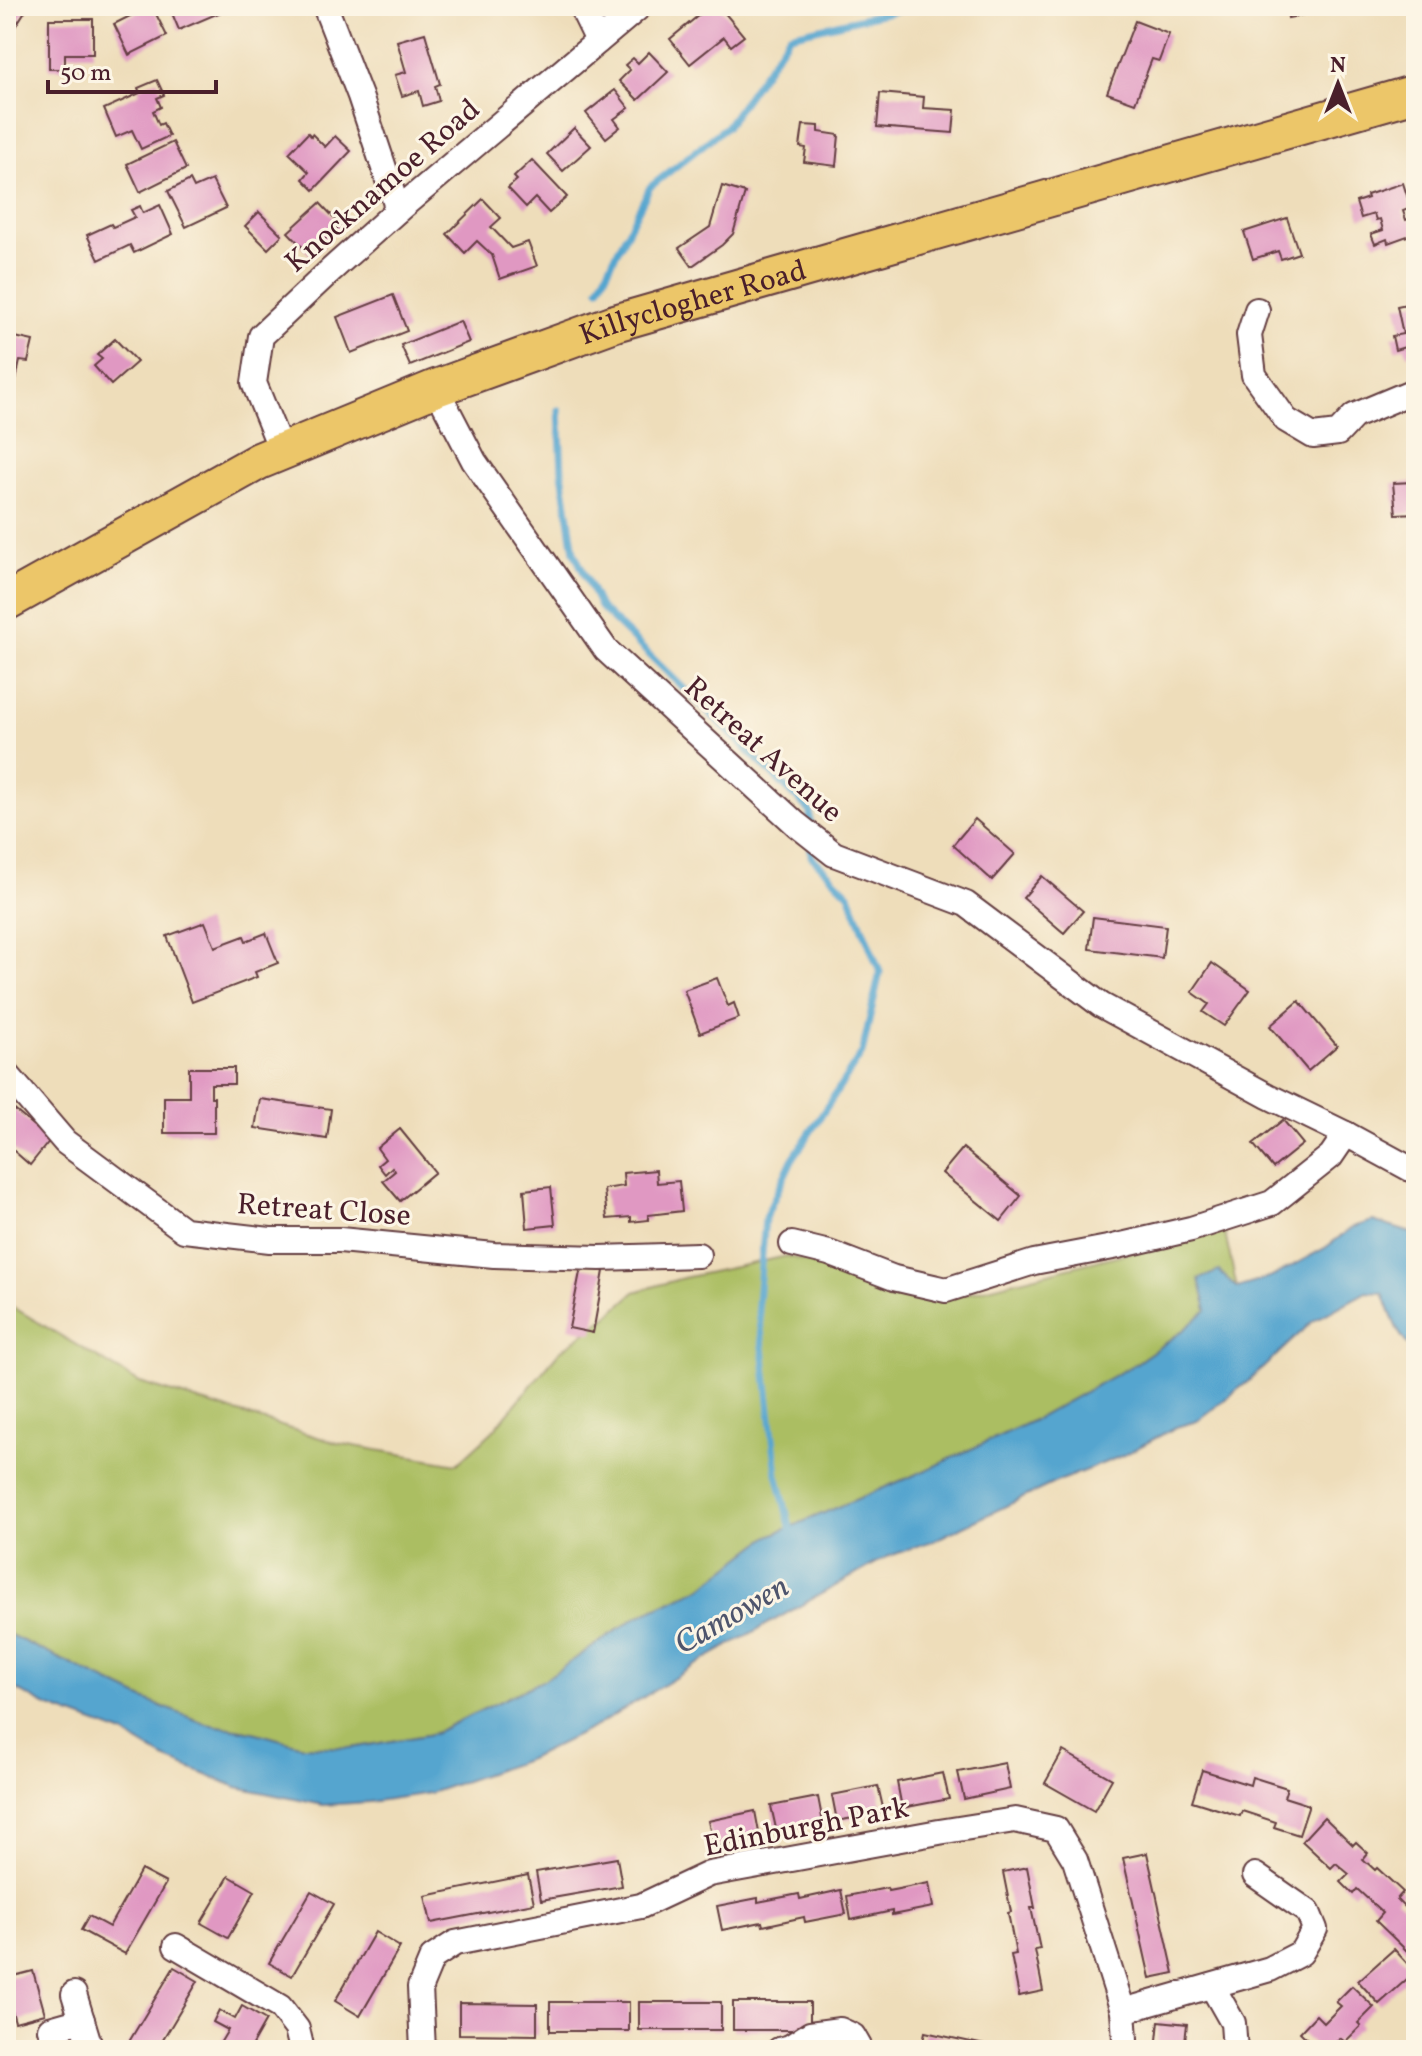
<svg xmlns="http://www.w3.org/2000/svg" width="1422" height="2056" font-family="Vollkorn,serif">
<rect width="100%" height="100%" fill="#fcf5e5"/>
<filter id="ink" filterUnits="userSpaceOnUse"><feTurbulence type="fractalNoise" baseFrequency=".0125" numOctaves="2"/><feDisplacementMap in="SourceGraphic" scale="16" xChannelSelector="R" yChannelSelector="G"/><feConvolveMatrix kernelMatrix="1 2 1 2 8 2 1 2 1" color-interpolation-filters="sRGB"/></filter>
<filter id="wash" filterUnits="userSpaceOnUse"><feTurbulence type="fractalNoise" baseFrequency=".006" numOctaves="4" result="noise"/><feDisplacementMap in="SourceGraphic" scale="32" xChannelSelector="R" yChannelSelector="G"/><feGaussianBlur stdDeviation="1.8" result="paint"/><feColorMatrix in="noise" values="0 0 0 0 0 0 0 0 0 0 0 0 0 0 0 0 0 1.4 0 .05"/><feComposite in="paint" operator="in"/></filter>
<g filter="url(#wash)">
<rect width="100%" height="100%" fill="#eeddba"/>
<polygon fill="#abbe62" stroke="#7a6e46" stroke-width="2" points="1224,1229 1237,1288 1181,1332 1135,1364 1034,1420 924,1471 769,1536 701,1588 637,1617 544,1680 432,1734 352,1748 303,1746 253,1732 206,1724 148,1701 6,1633 6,1303 140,1383 337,1443 457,1464 493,1431 560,1351 609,1315 635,1292 683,1278 787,1256 901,1289 948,1298"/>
<path fill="#55a5cf" stroke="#50627d" stroke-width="2" d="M1373 1221 1411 1233 1416 1238V1352C1397 1339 1391 1313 1383 1293L1366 1292 1313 1321 1250 1380 1197 1421 1176 1427 1124 1455 1056 1482 937 1539 887 1557 707 1658 598 1725 529 1759 430 1793 369 1802 323 1805 237 1787 164 1758 124 1734 45 1705 6 1684V1633L148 1701 206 1724 253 1732 303 1746 352 1748 432 1734 544 1680 637 1617 701 1588 769 1536 924 1471 1034 1420 1135 1364 1181 1332 1207 1310 1199 1279 1219 1271 1237 1288 1272 1277 1325 1248 1353 1227Z"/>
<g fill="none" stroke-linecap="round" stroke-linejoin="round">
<g stroke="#55a5cf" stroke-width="7">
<polyline points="599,288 650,187 726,127 790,35 915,6"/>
<polyline points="559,410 562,472 574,552 600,607 810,811 810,828"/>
<polyline points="792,1534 777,1474 758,1302 765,1218 792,1160 862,1053 880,972 849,894 811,856 811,845"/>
</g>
</g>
<g id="blocks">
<g fill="#e098c2">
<polygon points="6,6 24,6 27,8 6,41"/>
<polygon points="150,6 152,6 167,36 129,55 114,24"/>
<polygon points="169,6 218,6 221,12 179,30"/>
<polygon points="710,6 719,6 744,36 731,46 724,37 690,64 670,39"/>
<polygon points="1286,6 1334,6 1334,9 1288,18"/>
<polygon points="49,19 93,19 93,54 65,54 65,69 49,69"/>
<polygon points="1135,21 1169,34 1159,61 1152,59 1135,103 1107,93"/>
<polygon points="425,33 440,84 435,86 439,101 423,106 419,91 402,96 395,75 406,72 397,41"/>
<polygon points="649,52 668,72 638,100 619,81 630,70 625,65 633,58 638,63"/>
<polygon points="157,80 164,95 157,98 161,107 153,111 159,125 163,123 169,136 141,149 132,130 116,137 104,109 140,93 138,88"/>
<polygon points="615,90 629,108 614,119 620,127 606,138 586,113"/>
<polygon points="880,93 924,97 923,108 955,110 953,133 877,127"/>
<polygon points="803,125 819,126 819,132 839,135 836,166 804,162 806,148 800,147"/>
<polygon points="574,128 591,146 563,171 547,154"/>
<polygon points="308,133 311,136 312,134 325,147 335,136 351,151 314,190 303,179 309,172 289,153"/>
<polygon points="173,142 186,169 140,192 127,164"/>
<polygon points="532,160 567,197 549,213 535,198 526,207 508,188 517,180 514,177"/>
<polygon points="190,180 194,188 212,180 226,208 186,227 168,191"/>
<polygon points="1403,183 1411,208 1403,211 1406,220 1411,218 1416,233 1388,243 1387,239 1375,244 1371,234 1383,230 1380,219 1376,220 1374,214 1361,218 1356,202 1368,198 1367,195"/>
<polygon points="722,186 745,193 733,234 722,245 692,266 679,248 710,227"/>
<polygon points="483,199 501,218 491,227 511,248 528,242 537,266 500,279 492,255 477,241 465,253 447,234"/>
<polygon points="320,203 341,225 322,242 325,245 313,258 288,232"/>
<polygon points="160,205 173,234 134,253 130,245 99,260 87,235 111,224 113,227 135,217 131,210 140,206 143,213"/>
<polygon points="259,212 282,235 268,249 245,226"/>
<polygon points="1287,218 1299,253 1281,259 1278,251 1253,259 1244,232"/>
<polygon points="393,295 407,331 351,353 337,317"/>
<polygon points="1416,302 1416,353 1407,355 1405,347 1395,350 1392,336 1403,334 1397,306"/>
<polygon points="460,321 469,342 410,366 401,345"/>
<polygon points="6,335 33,341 28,362 20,361 15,384 6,382"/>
<polygon points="115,339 137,362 111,385 94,366 102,359 97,355"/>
<polygon points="1416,473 1416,513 1396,514 1393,483 1413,482 1412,474"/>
<polygon points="975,819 1015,854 992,880 953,845"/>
<polygon points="1042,876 1083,911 1064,933 1023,898"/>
<polygon points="1093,917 1166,926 1162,958 1089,949"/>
<polygon points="205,922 215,947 244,936 246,941 266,933 278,963 255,972 257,977 192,1002 167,936"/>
<polygon points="1212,963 1250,990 1224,1026 1203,1012 1209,1004 1192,992"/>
<polygon points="717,978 728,1006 734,1003 739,1018 700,1033 684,990"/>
<polygon points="1299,1001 1337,1046 1308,1071 1270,1026"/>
<polygon points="189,1068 234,1068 234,1084 211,1084 211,1097 214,1097 214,1133 164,1133 164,1097 189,1097"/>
<polygon points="260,1099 331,1109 327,1139 255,1128"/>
<polygon points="11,1107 50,1140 30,1165 6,1144 6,1113"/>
<polygon points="1283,1120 1303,1144 1273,1168 1253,1144"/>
<polygon points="400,1129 435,1172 400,1201 383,1181 395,1171 392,1167 385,1174 378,1165 385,1159 377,1148"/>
<polygon points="963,1148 1021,1196 1001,1221 942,1173"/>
<polygon points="656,1170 657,1183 679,1181 682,1211 648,1215 649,1220 631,1222 631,1217 607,1219 604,1189 624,1186 623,1173"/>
<polygon points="551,1187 555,1225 527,1228 524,1190"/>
<polygon points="581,1267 604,1271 593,1333 569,1328"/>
<polygon points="1063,1751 1112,1779 1094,1811 1045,1783"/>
<polygon points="1005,1763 1010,1789 964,1799 958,1772"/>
<polygon points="1202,1770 1250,1785 1252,1777 1287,1788 1284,1797 1309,1805 1299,1835 1274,1827 1276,1822 1242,1811 1240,1816 1192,1801"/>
<polygon points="943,1773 949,1799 902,1808 897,1782"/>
<polygon points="878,1786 884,1812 837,1821 832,1795"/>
<polygon points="818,1797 823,1823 777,1833 771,1806"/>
<polygon points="755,1811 760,1838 714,1847 708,1821"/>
<polygon points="1324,1817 1353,1845 1356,1842 1368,1853 1363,1859 1375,1870 1377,1868 1403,1892 1397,1899 1416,1918 1416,1942 1407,1951 1376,1921 1383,1913 1357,1889 1353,1894 1341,1882 1349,1874 1336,1863 1331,1868 1302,1841"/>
<polygon points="1147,1853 1174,1973 1150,1978 1123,1858"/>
<polygon points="617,1858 622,1886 541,1900 536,1872"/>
<polygon points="1027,1867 1035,1908 1031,1908 1040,1949 1035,1950 1043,1991 1019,1996 1011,1955 1016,1954 1008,1913 1011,1912 1003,1872"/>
<polygon points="141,1870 166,1883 125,1954 81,1930 89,1916 109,1927"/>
<polygon points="528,1875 534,1903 431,1923 425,1896"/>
<polygon points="229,1876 255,1891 228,1938 201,1923"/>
<polygon points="929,1883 933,1907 892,1915 892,1911 851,1920 847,1896 887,1888 888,1891"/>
<polygon points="841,1890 846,1914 805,1922 804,1917 763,1926 762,1922 722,1930 717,1906 758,1898 758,1902 799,1894 800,1899"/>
<polygon points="311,1891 334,1904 292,1976 269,1963"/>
<polygon points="375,1932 400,1947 360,2016 335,2001"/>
<polygon points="1394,1949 1415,1972 1379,2004 1358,1981"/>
<polygon points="174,1967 198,1981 157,2050 124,2050"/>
<polygon points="33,1971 45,2014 15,2022 6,1989 6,1978"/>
<polygon points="1352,1986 1374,2007 1358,2023 1361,2026 1345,2042 1340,2038 1328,2050 1318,2050 1300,2032 1316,2015 1324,2023 1341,2006 1336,2002"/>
<rect x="550" y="2002" width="79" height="29"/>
<rect x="639" y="2002" width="82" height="28"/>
<rect x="733" y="2002" width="77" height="28"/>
<polygon points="459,2003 537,2004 537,2035 459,2034"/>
<polygon points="242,2006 266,2020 249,2050 216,2050 228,2030 213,2022 219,2010 235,2019"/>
<polygon points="1159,2021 1187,2024 1184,2050 1156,2050"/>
<polygon points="925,2032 1003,2049 1003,2050 921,2050"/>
</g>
</g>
</g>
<g filter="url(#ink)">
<use href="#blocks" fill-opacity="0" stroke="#633c40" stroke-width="2"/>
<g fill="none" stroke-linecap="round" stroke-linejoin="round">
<defs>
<g id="minor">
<polyline points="325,6 360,96 398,210"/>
<polyline points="581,6 598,41"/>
<polyline points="1257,310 1249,335 1254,375 1286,420 1313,436 1338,433 1354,416 1416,390"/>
<polyline points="436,388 474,461 606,650 796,824 834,854 966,904 1101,1005 1268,1096 1346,1134 1331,1156 1272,1203 1191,1229 1113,1247 1034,1262 946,1290 894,1278 829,1253 792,1244"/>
<polyline points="282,452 254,383 261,336 331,270 398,210 640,6"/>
<polyline points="6,1073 65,1142 184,1230 270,1240 340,1240 494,1255 600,1258 698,1255"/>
<polyline points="1346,1134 1416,1172"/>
<polyline points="176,1946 280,2007 297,2029 302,2050"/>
<polyline points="1212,1986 1233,2023 1235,2050"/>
<polyline points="74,1994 91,2050"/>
<polyline points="1123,2011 1270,1969 1301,1953 1315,1929 1308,1912 1255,1875"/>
<polyline points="50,2029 82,2020"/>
<polyline points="423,2050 420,1987 432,1958 455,1943 641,1906 709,1874 939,1832 1015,1820 1056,1829 1075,1860 1123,2011 1125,2039 1123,2050"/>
<polyline points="779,2050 790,2047 810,2034 840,2030 853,2036 861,2050"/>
</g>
<g id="highway">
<path id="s1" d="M6 602 259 461 436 388 615 323 1416 93"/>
</g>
</defs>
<use href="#minor" stroke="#633c40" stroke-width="28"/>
<use href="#highway" stroke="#633c40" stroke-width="40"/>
<use href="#minor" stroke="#fff" stroke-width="24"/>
<use href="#highway" stroke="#ecc669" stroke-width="36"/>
</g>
</g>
<g text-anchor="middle" stroke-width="6" stroke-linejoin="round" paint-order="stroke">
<g font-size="30" fill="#4a1f2b" stroke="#fcf5e5">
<text transform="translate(382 185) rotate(-41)" y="10">Knocknamoe Road</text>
<text dy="10" stroke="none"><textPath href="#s1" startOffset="752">Killyclogher Road</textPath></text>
<text transform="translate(764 749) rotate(42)" y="10">Retreat Avenue</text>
<text transform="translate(324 1209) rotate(4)" y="10">Retreat Close</text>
<text transform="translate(806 1826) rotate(-11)" y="10">Edinburgh Park</text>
</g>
<g font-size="32" font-style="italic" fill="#4e556d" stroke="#fcf5e5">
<text transform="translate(731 1614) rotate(-30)" y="11">Camowen</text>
</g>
</g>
<rect width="1422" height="2056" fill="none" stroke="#fcf5e5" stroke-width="32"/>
<g transform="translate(1338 84)" stroke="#fcf5e5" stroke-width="6" paint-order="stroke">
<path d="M0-6L14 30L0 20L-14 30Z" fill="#4a1f2b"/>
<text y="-12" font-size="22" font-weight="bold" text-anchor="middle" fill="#4a1f2b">N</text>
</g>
<path d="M48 80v12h168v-12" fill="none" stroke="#4a1f2b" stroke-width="4"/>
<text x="60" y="80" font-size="24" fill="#4a1f2b" stroke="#fcf5e5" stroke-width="6" paint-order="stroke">50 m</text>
</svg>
